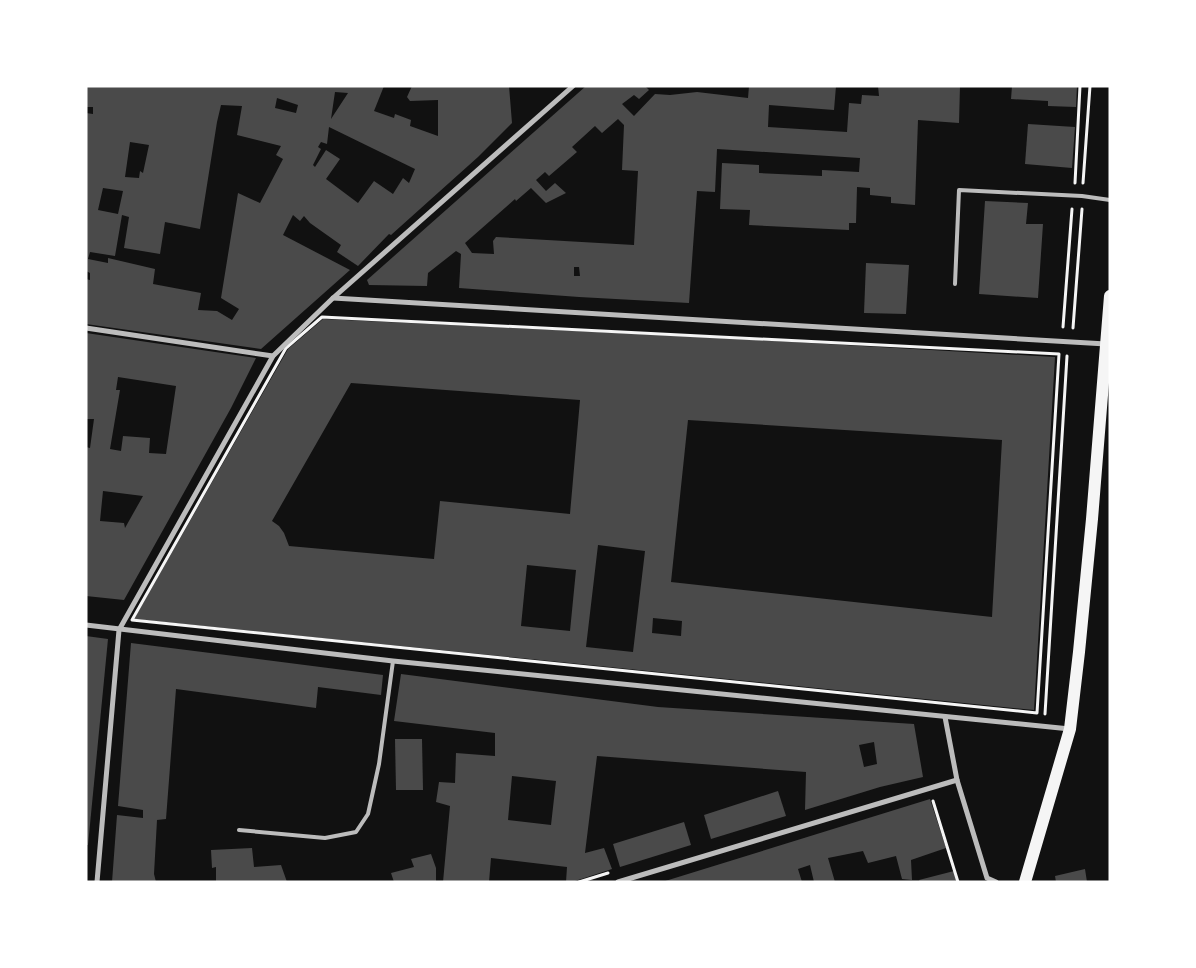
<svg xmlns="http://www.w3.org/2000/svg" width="1196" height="968" font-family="'Open Sans',sans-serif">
<rect width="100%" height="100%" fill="#111"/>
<g fill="#4a4a4a" fill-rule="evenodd">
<path d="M86 86H384L374 111 394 118 395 114 411 120 410 126 438 136V100L410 101 407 97 412 86H509L512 123 478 157 391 235 389 234 358 266 337 252 341 245 310 223 304 216 300 221 293 215 283 235 350 270 261 349 86 324V279L90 280V273L86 271V113L93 114V107H86ZM335 92 348 93 331 119ZM277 98 298 105 296 113 275 108ZM221 105 242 106 237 135 281 146 276 155 283 159 260 203 238 193 221 298 239 309 232 320 217 311 198 310 201 293 153 284 155 269 108 258V263L88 259 90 252 115 256 122 215 129 217 124 248 160 254 165 222 200 229 217 122ZM329 127 415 169 409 183 403 178 393 194 374 181 358 203 326 179 340 159 326 150 315 167 313 165 321 149 318 147 321 142 327 144ZM130 142 149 145 143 173 140 171 139 178 125 177ZM103 188 123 191 118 214 98 210Z"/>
<path d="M586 86H645L649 90 639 99 634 95 622 104 634 116 655 94 670 95 697 92 748 98 749 86H836L834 110 769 105 768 127 847 132 849 103 861 104 862 95 879 96 878 86H960L959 123 918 120 915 205 891 203V197L870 195V188L857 187 856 223H849V230L749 225 750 210 720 209 722 163 759 165V173L822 176V170L859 172 860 158 717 149 715 192 697 191 689 303 579 297 459 288 461 254 456 251 428 273 427 286 369 285 367 280ZM618 119 624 125 622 170 638 171 634 245 496 237 493 241 494 254 472 253 465 243 515 199 516 201 531 188 546 203 566 193 555 183 546 191 536 180 545 172 549 176 577 152 572 147 595 126 602 133ZM574 267H579L580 276H574Z"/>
<polygon points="1012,86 1077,86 1076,107 1048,106 1048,101 1011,99"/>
<polygon points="1028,124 1075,127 1072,168 1025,164"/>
<polygon points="985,201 1028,203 1026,224 1043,224 1038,298 979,294"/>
<polygon points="866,263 909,265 906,314 864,313"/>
<path d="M323 319 704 337 1055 357 1034 710 134 619 288 349ZM351 383 580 400 570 514 440 501 434 559 289 546 284 533 279 526 272 521ZM688 420 1002 440 992 617 671 582ZM598 545 645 551 633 652 586 647ZM527 565 576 570 570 631 521 626ZM653 618 682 621 681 636 652 633Z"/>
<path d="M86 333 256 358 231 408 124 600 86 596V447L90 448 94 419H86ZM118 377 176 386 166 454 149 453 150 438 123 436 121 451 110 449 120 390H116ZM103 491 143 496 125 528 124 523 100 521Z"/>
<polygon points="86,636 108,639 88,845 86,845"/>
<polygon points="131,643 383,675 381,695 318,687 316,708 176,689 166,819 157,820 154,874 156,882 112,882 117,815 143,818 143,810 118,806"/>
<path d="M401 674 658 707 914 724 923 777 880 787 805 810 806 772 597 756 585 853 604 848 612 869 572 882H566L567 867 491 858 489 882H443L450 806 436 802 439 782 455 783 456 753 495 756V733L394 721ZM874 742 877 764 864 767 859 745ZM512 776 556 781 551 825 508 820Z"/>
<polygon points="395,739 422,739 423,790 396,790"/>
<polygon points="778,791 786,816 711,839 704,815"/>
<polygon points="930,799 946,848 911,860 912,880 902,879 896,856 868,863 863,851 828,858 835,882 814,882 810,865 798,869 802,882 662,882"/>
<polygon points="684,822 691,845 620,867 613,844"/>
<polygon points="252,848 254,867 281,865 287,882 216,881 216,867 212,868 211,850"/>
<polygon points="431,854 436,868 436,882 394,882 391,873 414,867 411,859"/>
<polygon points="1085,869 1087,882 1056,882 1055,876"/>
<polygon points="954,871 957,882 920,882 919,880"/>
</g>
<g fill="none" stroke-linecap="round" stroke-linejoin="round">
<g stroke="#f5f5f5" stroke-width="3">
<polyline points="1075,183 1080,86"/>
<polyline points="1083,183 1090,86"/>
<polygon points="322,317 1059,354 1037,713 132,620 286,348"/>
<polyline points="1063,327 1072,209"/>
<polyline points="1073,328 1082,209"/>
<polyline points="1045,714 1067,356"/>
<polyline points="933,801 958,882"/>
<polyline points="579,882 608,873"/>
</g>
<g stroke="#bcbcbc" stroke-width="4">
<polyline points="955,284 959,190 1082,196 1110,200"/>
<polyline points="239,830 325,838 356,832 368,814 379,764 393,661"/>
</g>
<g stroke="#bcbcbc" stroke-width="5">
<polyline points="333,298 1106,344"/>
<polyline points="86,328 273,356"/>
<polyline points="86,625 393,661 1070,729"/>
<polyline points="945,717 957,780 987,878 996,882"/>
<polyline points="97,882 119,630 273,356 333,298 573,86"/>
<polyline points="618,882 957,780"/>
</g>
<polyline stroke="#f5f5f5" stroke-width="12" points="1025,882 1070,729 1079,652 1092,519 1110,296"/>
</g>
<rect width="1196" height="968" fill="none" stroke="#ffffff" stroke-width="175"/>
</svg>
